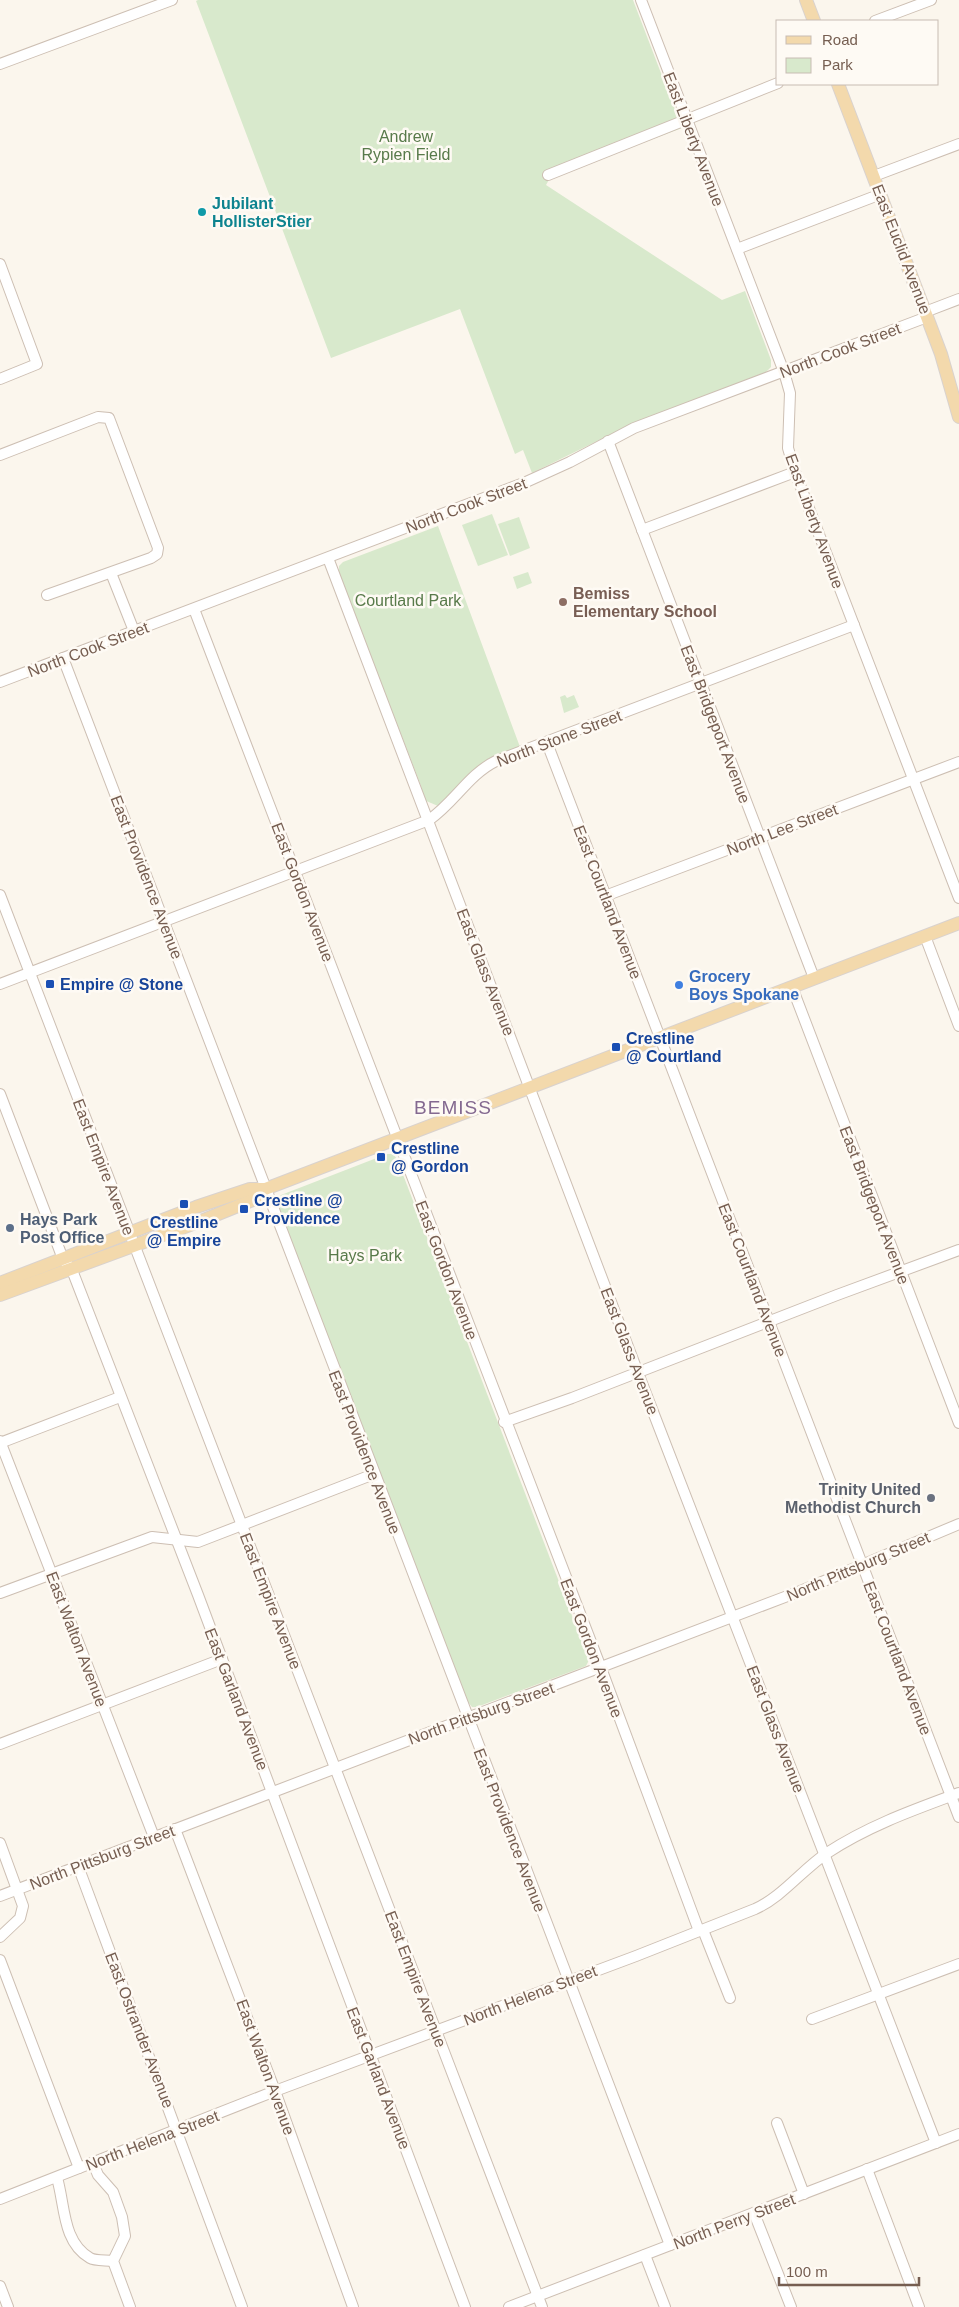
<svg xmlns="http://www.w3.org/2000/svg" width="959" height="2307" font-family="Arial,sans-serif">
<rect width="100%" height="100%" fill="#fbf6ed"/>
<g fill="#d8e9cc">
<polygon points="198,0 633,0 682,128 550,178 546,185 722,300 745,291 771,360 771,367 765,373 638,421 532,473 523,450 515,454 460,309 331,358 196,1"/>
<polygon points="492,514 508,555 478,566 462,525"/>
<polygon points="519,517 530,548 510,556 498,524"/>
<polygon points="438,526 520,747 488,759 479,766 444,804 438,806 424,800 421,786 339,574 339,566 343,562"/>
<polygon points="528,572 532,583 517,589 513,577"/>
<polygon points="565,695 567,698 574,695 579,707 564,713 560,697"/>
<polygon points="387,1154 393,1154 397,1159 589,1660 586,1666 477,1707 472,1707 468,1702 278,1206 277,1200 281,1195"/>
</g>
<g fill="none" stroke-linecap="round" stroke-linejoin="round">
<defs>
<g id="minor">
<polyline points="641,0 784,372 790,393 788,448 795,472 959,898"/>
<polyline points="875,21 931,0"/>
<polyline points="0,64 172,0"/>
<polyline points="548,175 778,83"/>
<polyline points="874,176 959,144"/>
<polyline points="737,249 881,194"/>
<polyline points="0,264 37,364 0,379"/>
<polyline points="925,312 959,299"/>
<polyline points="608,441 814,978"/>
<polyline points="0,455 98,417 109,418 158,548 157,554 151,558 47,595"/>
<polyline points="642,530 795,472"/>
<polyline points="328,558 638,1373 936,2143"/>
<polyline points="111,573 134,631"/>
<polyline points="194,609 601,1668 699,1931"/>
<polyline points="63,658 670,2245"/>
<polyline points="0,682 526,482 570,462 634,428 927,317"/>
<polyline points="547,743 959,1817"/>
<polyline points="0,895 542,2307"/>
<polyline points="605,896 959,762"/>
<polyline points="925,936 959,1026"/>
<path d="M0 984 429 820C454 803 469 774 496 761L854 625"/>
<polyline points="792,987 959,1423"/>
<polyline points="0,1094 63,1259 72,1270 198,1595 465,2307"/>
<polyline points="504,1422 572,1398 837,1295 959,1250"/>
<polyline points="0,1441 154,1837"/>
<polyline points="0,1443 120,1397"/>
<polyline points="0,1593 152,1537 198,1542 374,1474"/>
<polyline points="0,1744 222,1659"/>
<polyline points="175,1829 275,2091 353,2307"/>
<polyline points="0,1843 23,1906 20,1918 0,1937"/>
<polyline points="78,1866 242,2307"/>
<polyline points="0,1896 798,1592 959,1524"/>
<polyline points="703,1930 730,1998"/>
<polyline points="0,1960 79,2168"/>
<polyline points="812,2019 959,1964"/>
<polyline points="777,2123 804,2194"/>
<polyline points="93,2163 98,2175 113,2192 122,2217 125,2236 113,2261 130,2307"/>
<polyline points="867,2169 919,2307"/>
<path d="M57 2178C65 2204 62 2242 90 2258 95 2261 106 2260 113 2261"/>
<path d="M0 2199 275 2091 636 1956 755 1909C782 1897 802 1870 827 1853 868 1826 913 1810 959 1793"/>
<polyline points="754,2213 791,2307"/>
<polyline points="645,2255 665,2307"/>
<polyline points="0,2286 8,2307"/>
<polyline points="509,2307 959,2134"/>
</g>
<g id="major">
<polyline points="806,0 814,21"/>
<polyline points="838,84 927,317 941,354 959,417"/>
<polyline points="0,1283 196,1207 250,1189 265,1189 273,1186 959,923"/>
<polyline points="0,1295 201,1221 255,1199 265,1189"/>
</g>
</defs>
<use href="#minor" stroke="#cdbfb3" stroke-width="12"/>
<use href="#major" stroke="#d9d2ce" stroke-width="14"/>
<use href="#minor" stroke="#fff" stroke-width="10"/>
<use href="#major" stroke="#f3d9ac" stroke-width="12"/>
</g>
<circle fill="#0f9aa8" stroke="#fefaf4" stroke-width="2" cx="202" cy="212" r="5"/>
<circle fill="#8d6e63" stroke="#fefaf4" stroke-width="2" cx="563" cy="602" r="5"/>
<g fill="#1a4fb4" stroke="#fefaf4" stroke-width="2">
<rect x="45" y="979" width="10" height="10" rx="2.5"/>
<rect x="611" y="1042" width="10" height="10" rx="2.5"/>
<rect x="376" y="1152" width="10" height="10" rx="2.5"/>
<rect x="179" y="1199" width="10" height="10" rx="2.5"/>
<rect x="239" y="1204" width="10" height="10" rx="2.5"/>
</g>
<circle fill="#3f7fe0" stroke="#fefaf4" stroke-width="2" cx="679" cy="985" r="5"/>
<circle fill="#5c6f8a" stroke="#fefaf4" stroke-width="2" cx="10" cy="1228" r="5"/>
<circle fill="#6b7280" stroke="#fefaf4" stroke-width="2" cx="931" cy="1498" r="5"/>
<g text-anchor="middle" stroke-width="5" stroke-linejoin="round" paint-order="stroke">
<g font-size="16" fill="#587a4a" stroke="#fefaf4">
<text x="406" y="142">Andrew<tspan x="406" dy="18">Rypien Field</tspan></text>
<text x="408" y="606">Courtland Park</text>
<text x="365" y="1261">Hays Park</text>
</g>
<g font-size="16" fill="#765e51" stroke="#fefaf4">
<text transform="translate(694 139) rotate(69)" y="6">East Liberty Avenue</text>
<text transform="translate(902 249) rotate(69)" y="6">East Euclid Avenue</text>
<text transform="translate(840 350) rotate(-21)" y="6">North Cook Street</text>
<text transform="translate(466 505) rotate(-21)" y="6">North Cook Street</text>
<text transform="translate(815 521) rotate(70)" y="6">East Liberty Avenue</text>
<text transform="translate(88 649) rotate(-21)" y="6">North Cook Street</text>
<text transform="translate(716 724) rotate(69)" y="6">East Bridgeport Avenue</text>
<text transform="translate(559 738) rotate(-21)" y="6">North Stone Street</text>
<text transform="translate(782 829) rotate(-21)" y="6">North Lee Street</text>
<text transform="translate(147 877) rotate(69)" y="6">East Providence Avenue</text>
<text transform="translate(303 892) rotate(69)" y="6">East Gordon Avenue</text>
<text transform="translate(608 902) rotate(69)" y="6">East Courtland Avenue</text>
<text transform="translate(486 972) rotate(69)" y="6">East Glass Avenue</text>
<text transform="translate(104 1167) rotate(69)" y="6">East Empire Avenue</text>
<text transform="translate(875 1205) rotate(69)" y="6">East Bridgeport Avenue</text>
<text transform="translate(447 1270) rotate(69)" y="6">East Gordon Avenue</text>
<text transform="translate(753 1280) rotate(69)" y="6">East Courtland Avenue</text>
<text transform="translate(630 1351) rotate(69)" y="6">East Glass Avenue</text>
<text transform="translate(365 1452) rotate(69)" y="6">East Providence Avenue</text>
<text transform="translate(858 1566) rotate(-23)" y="6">North Pittsburg Street</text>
<text transform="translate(271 1601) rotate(69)" y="6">East Empire Avenue</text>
<text transform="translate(77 1639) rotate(69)" y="6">East Walton Avenue</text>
<text transform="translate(592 1648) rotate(69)" y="6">East Gordon Avenue</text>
<text transform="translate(898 1658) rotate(69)" y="6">East Courtland Avenue</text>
<text transform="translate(237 1699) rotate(69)" y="6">East Garland Avenue</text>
<text transform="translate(481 1713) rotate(-20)" y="6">North Pittsburg Street</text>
<text transform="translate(776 1729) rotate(69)" y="6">East Glass Avenue</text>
<text transform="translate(510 1830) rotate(69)" y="6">East Providence Avenue</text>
<text transform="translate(102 1857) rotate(-21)" y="6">North Pittsburg Street</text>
<text transform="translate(416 1979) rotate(69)" y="6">East Empire Avenue</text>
<text transform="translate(530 1995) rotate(-21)" y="6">North Helena Street</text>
<text transform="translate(140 2030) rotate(69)" y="6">East Ostrander Avenue</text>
<text transform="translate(266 2067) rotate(70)" y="6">East Walton Avenue</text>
<text transform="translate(379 2078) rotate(69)" y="6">East Garland Avenue</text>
<text transform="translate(152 2140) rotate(-21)" y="6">North Helena Street</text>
<text transform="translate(734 2221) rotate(-21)" y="6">North Perry Street</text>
</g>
<g font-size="16" font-weight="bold" fill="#0d838f" stroke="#fefaf4" text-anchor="start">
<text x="212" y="209">Jubilant<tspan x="212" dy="18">HollisterStier</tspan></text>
</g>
<g font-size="16" font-weight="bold" fill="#785e54" stroke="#fefaf4" text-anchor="start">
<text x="573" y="599">Bemiss<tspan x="573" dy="18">Elementary School</tspan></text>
</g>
<g font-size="16" font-weight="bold" fill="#366cbe" stroke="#fefaf4" text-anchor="start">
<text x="689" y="982">Grocery<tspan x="689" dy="18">Boys Spokane</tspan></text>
</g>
<g font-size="16" font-weight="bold" fill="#164399" stroke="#fefaf4" text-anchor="start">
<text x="60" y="990">Empire @ Stone</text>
<text x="626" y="1044">Crestline<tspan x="626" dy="18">@ Courtland</tspan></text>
<text x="391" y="1154">Crestline<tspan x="391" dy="18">@ Gordon</tspan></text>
<text x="254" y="1206">Crestline @<tspan x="254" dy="18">Providence</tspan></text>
<text x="184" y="1228" text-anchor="middle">Crestline<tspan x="184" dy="18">@ Empire</tspan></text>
</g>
<g font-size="16" font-weight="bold" fill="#4e5e75" stroke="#fefaf4" text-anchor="start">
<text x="20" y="1225">Hays Park<tspan x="20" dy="18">Post Office</tspan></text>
</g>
<g font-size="16" font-weight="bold" fill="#5b616d" stroke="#fefaf4" text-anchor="end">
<text x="921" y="1495">Trinity United<tspan x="921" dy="18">Methodist Church</tspan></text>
</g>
<g font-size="19" letter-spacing="1" fill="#846990" stroke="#fefaf4">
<text x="453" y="1114">BEMISS</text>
</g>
</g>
<rect x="776" y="20" width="162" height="65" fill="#fefaf4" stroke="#c8bcb3"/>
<rect x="786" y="36" width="25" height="8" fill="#f3d9ac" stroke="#c8bcb3"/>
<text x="822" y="45" font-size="15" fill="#765e51">Road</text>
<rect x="786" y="58" width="25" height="15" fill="#d8e9cc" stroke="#c8bcb3"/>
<text x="822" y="70" font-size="15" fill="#765e51">Park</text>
<path d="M779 2277v8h140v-8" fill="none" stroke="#765e51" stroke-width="2.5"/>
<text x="786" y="2277" font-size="15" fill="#765e51" stroke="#fefaf4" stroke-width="4" paint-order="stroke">100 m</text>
</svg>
